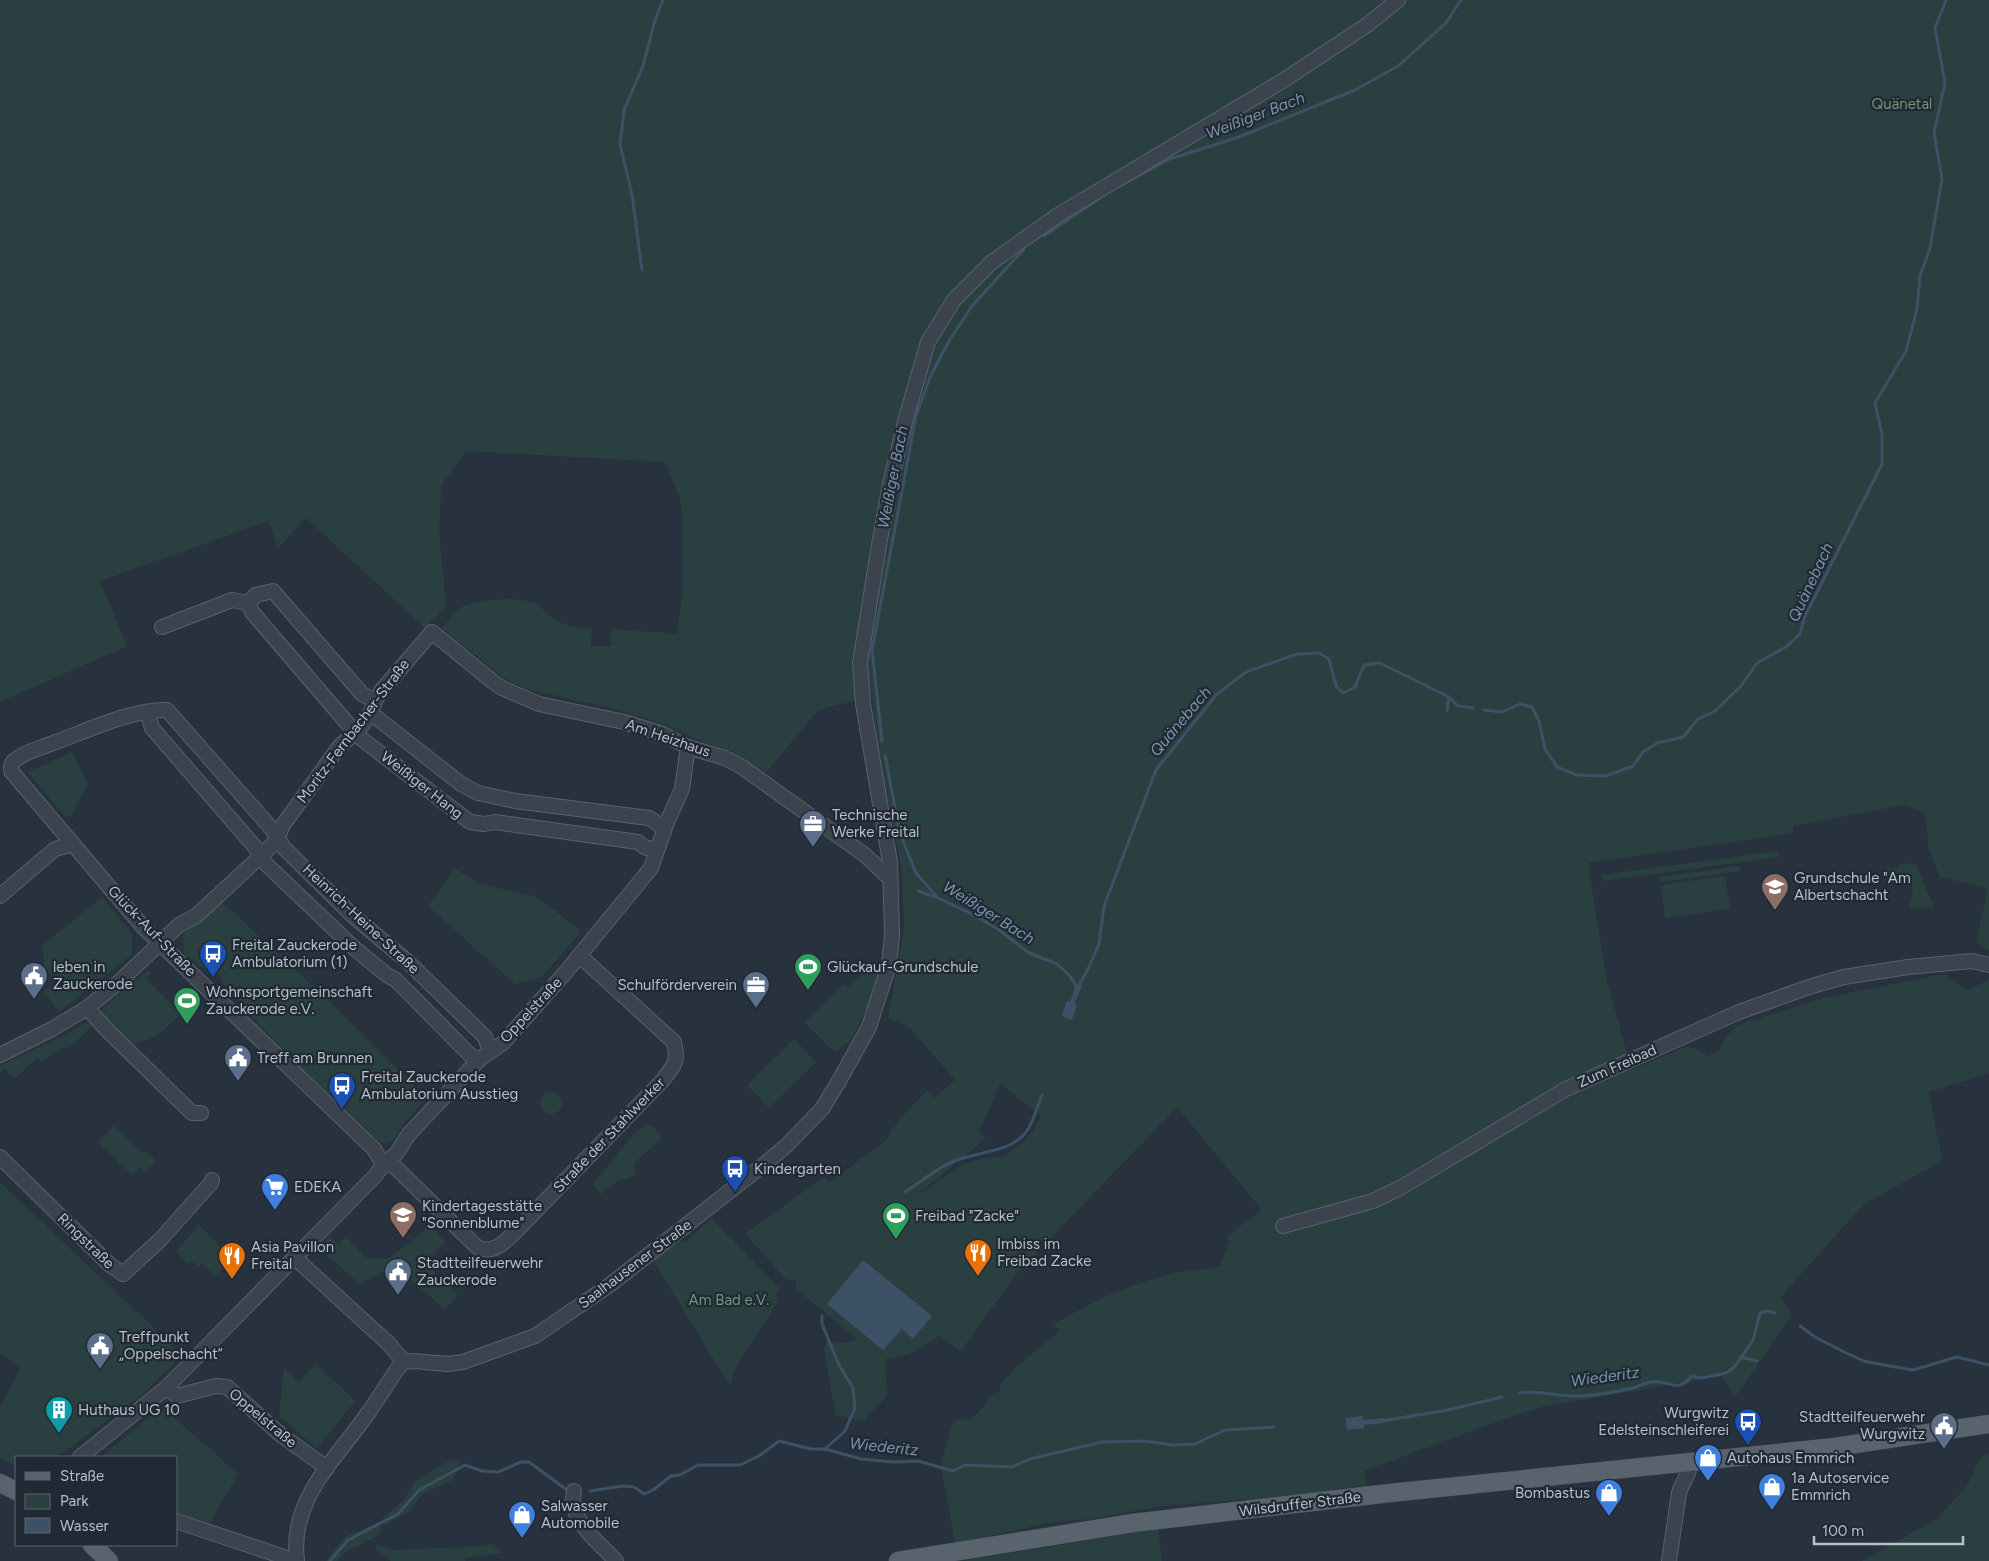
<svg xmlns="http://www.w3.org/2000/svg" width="1989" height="1561" font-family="Figtree,sans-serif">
<rect width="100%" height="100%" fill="#27323e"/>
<g fill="#2a4040" fill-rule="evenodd">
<path d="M0 0H1989V951L1976 941 1988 888 1940 877 1929 850 1925 813 1903 805 1793 826 1794 833 1588 863 1607 982 1632 1070 1686 1047 1697 1049 1707 1056 1719 1051 1727 1036 1738 1025 1824 998 1944 974 1968 991 1989 979V1073L1929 1092 1942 1161 1864 1204 1792 1284 1781 1297 1792 1315 1735 1397 1721 1376 1545 1406 1479 1428 1364 1471 1366 1485 1301 1495 1163 1506 1090 1519 1047 1523 955 1544 941 1464 952 1424C957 1419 962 1418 969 1420 977 1416 988 1401 994 1393H998L1001 1388 1000 1385 1018 1365 1060 1331 1053 1324 1100 1299 1134 1285 1177 1272 1209 1269 1220 1266 1229 1241 1227 1236 1262 1210 1177 1107 1018 1272 960 1352 939 1335C924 1349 905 1358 885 1359L887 1396 863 1421 836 1416 824 1348 827 1342 847 1343 857 1339 796 1289V1281L787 1280 745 1234 824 1177 829 1183 886 1140 898 1121 927 1090 934 1098 955 1080 909 1027 888 1017 904 930 902 872 880 761 872 698 835 705 817 711 766 773 729 750 703 742 668 725 614 709 527 689 504 678 442 629C447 622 453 613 460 608 476 599 520 596 537 604 542 607 546 614 551 617 564 627 576 627 591 629V646H611V629L677 634 683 588 682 510 679 496 665 462 466 451 441 486 439 533 446 606 425 628 306 518 278 548 269 521 100 581 127 646 0 702ZM1000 1084 1041 1116 1033 1131 1022 1143 1004 1156 983 1158 962 1165 916 1196 986 1138 979 1132Z"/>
<polygon points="72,752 88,784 70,817 64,815 28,772"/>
<polygon points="1778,851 1779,857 1602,881 1601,875"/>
<polygon points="1912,863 1916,865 1934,907 1910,909 1909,903 1913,897 1911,881 1905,881 1899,876 1888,876 1886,869 1898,868 1899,865"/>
<polygon points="1740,866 1740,871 1660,882 1659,877"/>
<polygon points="455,869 480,884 537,897 581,931 543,976 515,984 428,906"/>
<polygon points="1725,876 1730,909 1665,918 1661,885"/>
<polygon points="102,897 133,935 131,955 59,1012 44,991 56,983 44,965 43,945"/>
<polygon points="221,901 328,1000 427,1098 405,1122 398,1134 389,1143 380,1143 281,1048 222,983 223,980 217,974 214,976 184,954 183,934"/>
<polygon points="873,963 880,979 853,1038 835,1052 805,1023 844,984 848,988"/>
<path d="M148 970 151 973 146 979 181 1014C166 1028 152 1043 130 1043L99 1012Z"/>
<polygon points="89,1023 92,1027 67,1049 64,1046 42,1062 37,1057 15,1079 4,1068 0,1072 0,1066 69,1033 83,1024"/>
<polygon points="794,1039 816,1062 769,1108 747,1085"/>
<circle cx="551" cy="1103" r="11"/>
<path d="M651 1124 659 1133 661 1139 635 1162 634 1166 636 1173 628 1179C617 1178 609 1188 601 1194L593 1184 634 1134 641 1128Z"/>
<polygon points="114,1126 142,1154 146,1150 156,1161 145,1172 140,1167 132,1175 98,1142"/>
<polygon points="0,1182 182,1355 144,1393 57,1457 16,1457 16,1466 0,1457 0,1406 21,1368 0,1354"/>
<path d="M711 1218 779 1288 776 1296 778 1299C767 1322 751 1342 738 1364 734 1370 732 1379 730 1386L653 1260 678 1241 686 1242Z"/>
<polygon points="199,1225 232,1259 215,1276 202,1263 198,1267 192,1261 188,1264 176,1251"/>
<polygon points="431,1226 445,1242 425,1263 458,1294 445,1309 394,1266 360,1284 318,1248 330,1235 338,1244 346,1238 367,1258 388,1259"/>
<polygon points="316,1364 355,1401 317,1448 279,1416 284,1368 299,1382"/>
<polygon points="162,1407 238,1474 207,1528 176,1518 176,1457 101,1457"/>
<polygon points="1989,1454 1989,1561 1862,1561 1937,1519 1967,1486 1982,1455"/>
<polygon points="452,1459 460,1461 458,1471 451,1481 424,1493 409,1511 385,1525 382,1519 404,1500 415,1481"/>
<polygon points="377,1523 381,1531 377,1536 344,1553 338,1561 326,1561 345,1537"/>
<polygon points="1158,1529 1162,1561 962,1561"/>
<polygon points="376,1544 392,1550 467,1547 493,1544 502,1553 465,1558 465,1561 391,1561 376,1551"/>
</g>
<g fill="#3d5166">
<polygon points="1076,984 1082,986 1074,1004 1077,1005 1072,1020 1062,1016 1067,1001 1070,1002"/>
<polygon points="863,1260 932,1316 913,1339 902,1329 883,1350 827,1304"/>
<polygon points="1363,1416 1363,1420 1385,1418 1385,1423 1364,1425 1364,1428 1347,1430 1346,1418"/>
</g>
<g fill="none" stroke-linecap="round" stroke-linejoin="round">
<g stroke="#3d5166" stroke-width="3">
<polyline points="1114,189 1170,159 1239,137 1355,90 1398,66 1446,23 1461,0"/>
<polyline points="1044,236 1100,198"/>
<polyline points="642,270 632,194 620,145 624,110 643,66 655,20 663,0"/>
<polyline points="1484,710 1502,712 1520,704 1532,707 1539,721 1545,749 1557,767 1577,775 1606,776 1633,766 1643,752 1657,743 1683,737 1698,719 1715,711 1741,686 1757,663 1786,647 1800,634 1805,616 1882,464 1882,434 1875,403 1906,351 1917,309 1920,276 1930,248 1942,179 1934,133 1945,83 1935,28 1946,0"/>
<polyline points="1447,711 1449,697"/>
<polyline points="882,741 872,650 916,416 930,377 949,341 972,306 1024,249"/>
<polyline points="885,755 900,834 916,873 938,898 972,914 998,929 1029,953 1057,964 1070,976 1077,988"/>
<polyline points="918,891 936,897"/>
<polyline points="1077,989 1089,967 1099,944 1104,906 1156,770 1216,695 1246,672 1297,654 1319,653 1329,659 1336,686 1343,693 1355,687 1364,665 1380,663 1449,697 1458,706 1473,708"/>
<path d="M905 1192C921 1182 937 1168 954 1161 974 1153 1003 1152 1019 1139 1032 1130 1036 1109 1042 1095"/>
<polyline points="822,1316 822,1324 839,1365 853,1388 855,1408 845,1431 825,1449"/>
<polyline points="1800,1326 1815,1337 1846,1353 1864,1361 1884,1365 1913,1370 1957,1357 1989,1365"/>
<polyline points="1741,1357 1757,1361"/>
<path d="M1519 1393C1541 1390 1554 1396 1576 1396 1594 1396 1615 1392 1633 1388 1639 1386 1645 1383 1651 1382 1670 1379 1676 1395 1692 1376L1702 1378 1722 1374 1728 1372 1736 1365 1753 1340 1760 1313 1768 1311 1775 1313"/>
<polyline points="1382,1421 1448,1410 1502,1397"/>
<polyline points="590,1491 623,1486 634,1487 644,1494 653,1490 671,1476 680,1475 698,1465 740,1465 759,1456 779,1441 811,1449 825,1449 861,1459 893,1462 918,1461 953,1471 965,1465 1012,1467 1030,1459 1102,1442 1145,1441 1173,1445 1195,1444 1225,1430 1274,1427"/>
<polyline points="330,1561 348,1540 398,1514 419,1490 465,1465 482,1471 498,1472 521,1462 529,1462 567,1490"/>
</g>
<defs>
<g id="minor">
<path d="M248 603 252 612 359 737 470 822 484 824 495 822 638 842C645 848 649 851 658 846"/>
<polyline points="248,603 256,595 273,591 362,694 375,701"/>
<polyline points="162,627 232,600 248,603"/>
<polyline points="148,713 152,728 255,847 266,864 354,948 387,975 396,980 474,1059 481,1058"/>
<polyline points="368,717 374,716 377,718 461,784 478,793 515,801 649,818 660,825 664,832"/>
<polyline points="0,896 55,849 73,844"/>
<polyline points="87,1008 108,1031 192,1113 201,1113"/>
<polyline points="0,1055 52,1029 87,1008 119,982 179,925 196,916 261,856 276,841 283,825 339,747 360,728 371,712 375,701 381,691 432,632 492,681 502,688 539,704 624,722 663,734 688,747 725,758 742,767 865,855 885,874 890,876"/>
<polyline points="0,1157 110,1265 123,1274 160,1240 211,1183 212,1180"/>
<path d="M383 1164 374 1149 144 928 11 771C11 767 11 763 15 760 24 752 41 748 53 743 84 732 135 708 167 710L271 828 284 848 352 915 408 962 485 1037 490 1051"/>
<path d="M383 1164 393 1165 478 1248C495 1254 506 1241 517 1230L662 1081C674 1065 679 1063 674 1042L580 956"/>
<polyline points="1283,1226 1373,1201 1400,1188 1566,1089 1739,1012 1812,986 1844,977 1908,967 1972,961 1989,965"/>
<polyline points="294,1257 390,1345 404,1362"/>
<polyline points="166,1388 177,1396 216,1386 227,1387 281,1435 327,1468"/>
<polyline points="80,1457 166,1388 376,1175 383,1164 396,1154 409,1134 473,1066 481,1058 503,1043 565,973 651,868 667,822 682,789 688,747"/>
<path d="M574 1491C568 1521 598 1541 616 1561"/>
<polyline points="176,1521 290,1559 296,1559"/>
<path d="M297 1561C289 1501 334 1461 366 1416 377 1401 387 1384 398 1368L404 1362 414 1361 447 1364 463 1362 535 1336 611 1284 767 1162 786 1146 822 1109 839 1081 869 1027 889 965 892 935 890 862 863 704 860 663 879 545 890 484 906 418 928 342 954 300 992 262 1058 215 1284 80 1367 25 1398 0"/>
<path d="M1669 1561 1679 1493C1682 1481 1691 1475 1689 1462"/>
</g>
<g id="major">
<polyline points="0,1483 16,1491"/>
<polyline points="92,1545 109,1561"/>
<polyline points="898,1561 1133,1523 1390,1493 1835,1447 1989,1424"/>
</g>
</defs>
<use href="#minor" stroke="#59626c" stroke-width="16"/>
<use href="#major" stroke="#444d58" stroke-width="19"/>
<use href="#minor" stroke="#3b444e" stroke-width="14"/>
<use href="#major" stroke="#59636e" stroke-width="18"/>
</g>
<defs>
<symbol id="office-pin" viewBox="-11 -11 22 30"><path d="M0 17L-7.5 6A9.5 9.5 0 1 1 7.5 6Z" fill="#5c6f8a" stroke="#202934"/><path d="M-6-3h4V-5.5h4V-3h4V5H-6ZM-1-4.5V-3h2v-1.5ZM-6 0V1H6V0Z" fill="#fff"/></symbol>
<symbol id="school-pin" viewBox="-11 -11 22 30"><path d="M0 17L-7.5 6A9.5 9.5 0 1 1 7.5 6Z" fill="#8d6e63" stroke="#202934"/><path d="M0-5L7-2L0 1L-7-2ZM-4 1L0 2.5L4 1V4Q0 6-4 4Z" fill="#fff"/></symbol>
<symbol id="bus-pin" viewBox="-11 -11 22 30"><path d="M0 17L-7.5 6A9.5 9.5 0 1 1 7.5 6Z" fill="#1a4fb4" stroke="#202934"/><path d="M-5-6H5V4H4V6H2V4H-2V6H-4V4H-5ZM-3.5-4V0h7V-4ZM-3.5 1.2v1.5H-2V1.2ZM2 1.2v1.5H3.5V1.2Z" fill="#fff"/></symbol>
<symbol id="stadium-pin" viewBox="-11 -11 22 30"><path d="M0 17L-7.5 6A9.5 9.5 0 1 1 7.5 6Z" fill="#2e9e5b" stroke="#202934"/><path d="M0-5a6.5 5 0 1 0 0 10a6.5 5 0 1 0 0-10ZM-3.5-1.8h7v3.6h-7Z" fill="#fff"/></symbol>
<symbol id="civic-pin" viewBox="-11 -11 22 30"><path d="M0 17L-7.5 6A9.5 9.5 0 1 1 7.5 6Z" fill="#5c6f8a" stroke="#202934"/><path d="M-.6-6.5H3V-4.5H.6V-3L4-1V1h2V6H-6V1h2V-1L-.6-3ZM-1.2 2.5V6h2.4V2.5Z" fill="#fff"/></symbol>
<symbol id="supermarket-pin" viewBox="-11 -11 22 30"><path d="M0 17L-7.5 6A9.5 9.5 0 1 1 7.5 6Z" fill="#3f7fe0" stroke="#202934"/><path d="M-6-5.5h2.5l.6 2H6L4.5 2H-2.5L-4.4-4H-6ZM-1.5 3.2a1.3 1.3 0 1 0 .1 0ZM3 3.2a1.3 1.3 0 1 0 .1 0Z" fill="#fff"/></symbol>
<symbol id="restaurant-pin" viewBox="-11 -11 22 30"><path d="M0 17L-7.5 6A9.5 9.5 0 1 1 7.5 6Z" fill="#e8710a" stroke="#202934"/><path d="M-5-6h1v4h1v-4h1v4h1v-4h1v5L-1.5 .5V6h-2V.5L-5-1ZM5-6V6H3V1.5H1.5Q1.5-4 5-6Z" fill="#fff"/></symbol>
<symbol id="building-pin" viewBox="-11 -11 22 30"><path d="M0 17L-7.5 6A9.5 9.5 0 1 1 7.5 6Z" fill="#0f9aa8" stroke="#202934"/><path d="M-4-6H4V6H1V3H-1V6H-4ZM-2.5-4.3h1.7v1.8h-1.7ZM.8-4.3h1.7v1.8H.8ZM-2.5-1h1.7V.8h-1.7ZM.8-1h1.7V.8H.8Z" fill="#fff"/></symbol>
<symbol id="shop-pin" viewBox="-11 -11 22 30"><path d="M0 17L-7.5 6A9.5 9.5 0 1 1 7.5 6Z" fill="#3f7fe0" stroke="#202934"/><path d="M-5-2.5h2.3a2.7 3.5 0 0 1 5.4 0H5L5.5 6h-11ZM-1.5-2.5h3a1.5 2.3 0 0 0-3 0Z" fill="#fff"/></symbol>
</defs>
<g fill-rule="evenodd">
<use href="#office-pin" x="797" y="808" width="32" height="43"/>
<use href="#school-pin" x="1759" y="871" width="32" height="43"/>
<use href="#bus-pin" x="197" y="938" width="32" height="43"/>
<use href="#stadium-pin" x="792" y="951" width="32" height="43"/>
<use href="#civic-pin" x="18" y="960" width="32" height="43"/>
<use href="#office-pin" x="740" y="969" width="32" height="43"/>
<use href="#stadium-pin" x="171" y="985" width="32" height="43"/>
<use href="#civic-pin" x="222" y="1042" width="32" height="43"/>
<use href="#bus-pin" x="326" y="1070" width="32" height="43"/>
<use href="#bus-pin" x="719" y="1153" width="32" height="43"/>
<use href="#supermarket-pin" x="259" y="1171" width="32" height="43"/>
<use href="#school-pin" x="387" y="1199" width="32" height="43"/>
<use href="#stadium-pin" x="880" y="1200" width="32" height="43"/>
<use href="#restaurant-pin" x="962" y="1237" width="32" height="43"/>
<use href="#restaurant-pin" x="216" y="1240" width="32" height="43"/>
<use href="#civic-pin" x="382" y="1256" width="32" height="43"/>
<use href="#civic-pin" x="84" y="1330" width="32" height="43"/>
<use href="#building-pin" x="43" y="1394" width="32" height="43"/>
<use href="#bus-pin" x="1732" y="1406" width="32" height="43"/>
<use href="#civic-pin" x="1928" y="1410" width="32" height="43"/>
<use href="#shop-pin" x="1692" y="1442" width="32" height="43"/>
<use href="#shop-pin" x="1756" y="1471" width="32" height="43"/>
<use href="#shop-pin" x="1593" y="1477" width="32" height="43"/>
<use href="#shop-pin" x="506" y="1499" width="32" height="43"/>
</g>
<g text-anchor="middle" stroke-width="4.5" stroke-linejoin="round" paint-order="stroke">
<g font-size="15" fill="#709876" stroke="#202934">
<text x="1902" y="109">Quänetal</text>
<text x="729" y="1305">Am Bad e.V.</text>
</g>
<g font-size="15" fill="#b7bfc9" stroke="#202934">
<text transform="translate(353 731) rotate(-53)" y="5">Moritz-Fernbacher-Straße</text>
<text transform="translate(668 738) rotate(19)" y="5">Am Heizhaus</text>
<text transform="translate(422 785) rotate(38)" y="5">Weißiger Hang</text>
<text transform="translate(361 919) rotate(43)" y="5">Heinrich-Heine-Straße</text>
<text transform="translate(152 931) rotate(46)" y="5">Glück-Auf-Straße</text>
<text transform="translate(531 1010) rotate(-47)" y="5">Oppelstraße</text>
<text transform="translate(1617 1066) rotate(-24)" y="5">Zum Freibad</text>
<text transform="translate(609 1135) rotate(-46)" y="5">Straße der Stahlwerker</text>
<text transform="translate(86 1241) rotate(44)" y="5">Ringstraße</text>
<text transform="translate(635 1264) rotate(-37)" y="5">Saalhausener Straße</text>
<text transform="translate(263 1418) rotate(40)" y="5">Oppelstraße</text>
<text transform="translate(1300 1504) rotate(-7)" y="5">Wilsdruffer Straße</text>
</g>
<g font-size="15" fill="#b7bfc9" stroke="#202934" text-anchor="start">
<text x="832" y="820">Technische<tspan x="832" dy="17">Werke Freital</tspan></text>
<text x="1794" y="883">Grundschule "Am<tspan x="1794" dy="17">Albertschacht</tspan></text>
<text x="232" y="950">Freital Zauckerode<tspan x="232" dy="17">Ambulatorium (1)</tspan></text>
<text x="53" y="972">leben in<tspan x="53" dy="17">Zauckerode</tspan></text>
<text x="827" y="972">Glückauf-Grundschule</text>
<text x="737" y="990" text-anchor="end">Schulförderverein</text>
<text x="206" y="997">Wohnsportgemeinschaft<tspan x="206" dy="17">Zauckerode e.V.</tspan></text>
<text x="257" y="1063">Treff am Brunnen</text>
<text x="361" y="1082">Freital Zauckerode<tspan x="361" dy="17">Ambulatorium Ausstieg</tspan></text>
<text x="754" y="1174">Kindergarten</text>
<text x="294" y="1192">EDEKA</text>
<text x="422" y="1211">Kindertagesstätte<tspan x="422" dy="17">"Sonnenblume"</tspan></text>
<text x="915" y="1221">Freibad "Zacke"</text>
<text x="997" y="1249">Imbiss im<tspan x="997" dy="17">Freibad Zacke</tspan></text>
<text x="251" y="1252">Asia Pavillon<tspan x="251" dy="17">Freital</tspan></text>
<text x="417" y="1268">Stadtteilfeuerwehr<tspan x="417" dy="17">Zauckerode</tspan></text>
<text x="119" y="1342">Treffpunkt<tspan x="119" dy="17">„Oppelschacht“</tspan></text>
<text x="78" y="1415">Huthaus UG 10</text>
<text x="1729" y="1418" text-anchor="end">Wurgwitz<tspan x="1729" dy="17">Edelsteinschleiferei</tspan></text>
<text x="1925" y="1422" text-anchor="end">Stadtteilfeuerwehr<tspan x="1925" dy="17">Wurgwitz</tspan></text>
<text x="1727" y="1463">Autohaus Emmrich</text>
<text x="1791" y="1483">1a Autoservice<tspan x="1791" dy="17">Emmrich</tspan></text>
<text x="1590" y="1498" text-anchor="end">Bombastus</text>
<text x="541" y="1511">Salwasser<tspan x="541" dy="17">Automobile</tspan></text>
</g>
<g font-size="16" font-style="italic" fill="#7992aa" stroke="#202934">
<text transform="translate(1255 115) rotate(-21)" y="6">Weißiger Bach</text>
<text transform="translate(892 477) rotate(-79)" y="6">Weißiger Bach</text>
<text transform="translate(1810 582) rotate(-65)" y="6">Quänebach</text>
<text transform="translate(1180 721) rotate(-50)" y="6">Quänebach</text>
<text transform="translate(989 912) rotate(32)" y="6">Weißiger Bach</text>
<text transform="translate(1605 1376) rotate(-8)" y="6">Wiederitz</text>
<text transform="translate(884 1446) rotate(6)" y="6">Wiederitz</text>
</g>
</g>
<rect x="15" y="1456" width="162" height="90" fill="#202934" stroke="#5c6570"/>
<rect x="25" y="1472" width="25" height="8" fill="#59636e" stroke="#5c6570"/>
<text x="60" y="1481" font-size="15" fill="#b7bfc9">Straße</text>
<rect x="25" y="1494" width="25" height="15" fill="#2a4040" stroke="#5c6570"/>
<text x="60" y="1506" font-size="15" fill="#b7bfc9">Park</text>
<rect x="25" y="1518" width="25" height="15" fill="#3d5166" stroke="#5c6570"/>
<text x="60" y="1531" font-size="15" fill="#b7bfc9">Wasser</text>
<path d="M1814 1536v8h149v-8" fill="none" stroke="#b7bfc9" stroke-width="2.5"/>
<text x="1822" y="1536" font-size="15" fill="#b7bfc9" stroke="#202934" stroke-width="4" paint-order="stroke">100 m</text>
</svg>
